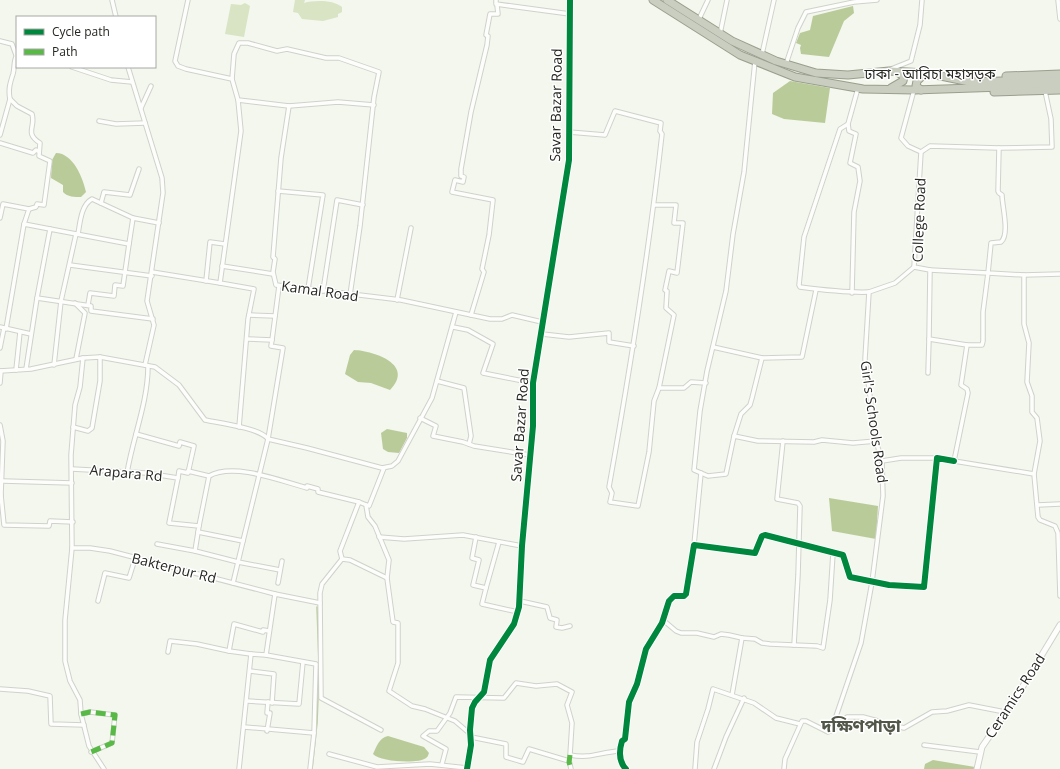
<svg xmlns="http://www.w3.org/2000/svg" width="1060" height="769" font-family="'Open Sans','Noto Sans Bengali',sans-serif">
<rect width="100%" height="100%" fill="#f3f7ed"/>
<g fill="#d8e4c4">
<path d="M295 0H305L304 3C315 0 333 0 342 7V12L338 14V17L323 21 302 19 298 13 293 12Z"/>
<polygon points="245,3 250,6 244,37 225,34 231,4 241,5"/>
</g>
<g fill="#bacb9a">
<polygon points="853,6 854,13 844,21 829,57 801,54 800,48 801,45 796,43 800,33 810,30 813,16"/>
<polygon points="790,81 830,88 825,123 784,119 772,114 773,93"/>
<path d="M56 153C73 153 83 178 86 192L81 197C74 197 68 197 63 192V185L51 178 52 160Z"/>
<path d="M354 350C375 351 415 365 390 390L371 383 358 382 345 374 350 355Z"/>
<polygon points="387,429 407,433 407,438 399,453 388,452 383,449 381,433"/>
<polygon points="829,498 878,506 876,539 832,531"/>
<path d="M388 736 424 747 429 753C428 755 428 757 426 758 419 764 380 762 373 754 377 746 379 738 388 736Z"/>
<polygon points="933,760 975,767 975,769 924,769 925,764"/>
</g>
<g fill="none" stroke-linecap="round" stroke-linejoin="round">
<g stroke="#bacb9a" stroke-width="1.5">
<polyline points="317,607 319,663"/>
<polyline points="312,769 317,723 319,671"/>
</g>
<defs>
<g id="street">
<polyline points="112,0 116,17"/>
<polyline points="188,0 175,61 178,66 186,69 232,79 238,100 289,106 338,102 374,105"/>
<polyline points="496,0 496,4 570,14"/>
<polyline points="1058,0 1060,19"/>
<polyline points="699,19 708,0"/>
<polyline points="720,34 727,0"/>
<polyline points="0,41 12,44 16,55"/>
<polyline points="762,54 774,0"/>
<polyline points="755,61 744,172 733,234 726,291 707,371 700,411 694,470 708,476 726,474 734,436 758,441 814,442 822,440 853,443 876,441"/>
<polyline points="786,64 798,28 806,12 854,2 877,0"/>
<polyline points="72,67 111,80 132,82"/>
<polyline points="128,67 162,178 163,193 147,301 154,325 145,365"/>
<polyline points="891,69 911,61 920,25 922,0"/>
<polyline points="232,79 234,54 239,43 248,43 277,51 287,49 326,58 339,58 379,72 374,97 360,226 350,295"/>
<path d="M858 88 848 124 840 129 804 237 799 285 800 287C823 290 846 293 869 292"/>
<polyline points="914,90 901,138 908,146 921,152 914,267 930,270 929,339 967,345 961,385 967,389 968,393 954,461 1034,474 1038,517 1040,520 1055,526 1058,533 1060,596"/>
<polyline points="238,100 241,131 220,283 254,289 248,319 239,427"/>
<polyline points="289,106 281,158 273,257 275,259 273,272 276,285 401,300 490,319 502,319 512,315 542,322"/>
<polyline points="141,108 151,86"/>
<polyline points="99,121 116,124 145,123"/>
<polyline points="848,124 849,131 856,134 850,163 858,167 860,181 854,212 852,293"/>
<path d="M569 132 605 135 615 111 661 123 660 131 662 134C649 252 630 370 609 487L612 493 610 502 638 506 649 452 654 401 659 388H684L691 382 706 383"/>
<polyline points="0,135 10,99"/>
<polyline points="0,143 33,153 36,150 38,151"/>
<polyline points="921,152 930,146 999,148"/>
<polyline points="278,191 323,195 308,289"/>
<polyline points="101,203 104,192 130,195 139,169"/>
<polyline points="655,205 676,205 674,223 683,223 677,273 669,271 665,290 667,291 666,308 674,315 659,388"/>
<path d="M0 218 3 204 29 209 36 207 37 204 44 205 50 161 39 156 40 143C24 133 36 127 32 114L17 106 10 99C8 90 10 83 13 74 15 67 13 61 17 55"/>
<polyline points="24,224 29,209"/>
<path d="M78 234C80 223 81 205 92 199L133 218"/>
<polyline points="70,265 152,276"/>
<polyline points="222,266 273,274"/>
<polyline points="930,270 988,273 983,312 983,341 982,345 967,345"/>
<polyline points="152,272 220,283"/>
<polyline points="1024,275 1060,274"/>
<polyline points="206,281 210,242 225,244"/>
<polyline points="323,291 337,200 363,205"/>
<polyline points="37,298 91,306 91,311 153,319"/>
<polyline points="397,300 411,228"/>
<polyline points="75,303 85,313 76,359"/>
<polyline points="88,305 90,293 114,296 115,285 123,286 129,244"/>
<polyline points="249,315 275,316"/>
<polyline points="471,315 484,272 482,269 489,235 493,200 452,192 455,180 463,182 464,177 461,176 461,169 471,112 487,45 488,36 486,35 490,14 498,14 497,5"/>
<polyline points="0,327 31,334"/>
<polyline points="453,327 468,330 493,344 483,373 533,383"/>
<polyline points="6,329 24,224 50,229"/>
<polyline points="542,334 569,337 609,333 609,342 634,346"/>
<polyline points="247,339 272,340 279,286"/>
<polyline points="713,347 762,358 802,357 816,290"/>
<polyline points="0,348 4,328"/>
<polyline points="83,358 80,387 75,405 71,455 72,548 65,620 65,661 70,681 80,700 81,714 89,746 104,769"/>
<polyline points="54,365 61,301 76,234"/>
<polyline points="26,369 37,298 50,229 129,244 133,218 159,223"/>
<polyline points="16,370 20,332"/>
<path d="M0 371 31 369 83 358 100 357 155 367 179 385 205 420C220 423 260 428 268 439L307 448 382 468 392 466 398 461 432 398 456 312"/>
<polyline points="928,373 929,339"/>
<polyline points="437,381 464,388 471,436 469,444"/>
<polyline points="0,383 1,371"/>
<polyline points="420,418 436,426 433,436 463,442 474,446 530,455"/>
<polyline points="0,425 3,441 1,495"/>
<polyline points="73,427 88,431 92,428 100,381 100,357"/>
<polyline points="136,434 179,446 180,442 194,446 188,473 179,471 178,478"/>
<polyline points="734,436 741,414 750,405 752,398 762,358"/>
<polyline points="783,441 777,499 798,503 800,506 798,575 794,645"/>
<polyline points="882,461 901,458 937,458"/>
<polyline points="72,469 146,473 178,478 169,523 199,526 195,551 238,562 233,583"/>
<polyline points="188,471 209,476 199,526"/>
<path d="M127 473C133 437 148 402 148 366"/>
<path d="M1034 474 1040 441 1037 418 1032 412V396L1027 382 1029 343 1024 324V275L988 273 991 243 1001 242C1010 234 1002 206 1002 195L999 193 998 191 999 148 1052 147 1051 119 1045 91"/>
<path d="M209 476C234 462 281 481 307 488V486L318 489V492L359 502 369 506 384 468"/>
<polyline points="3,481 72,483"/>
<polyline points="0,496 1,495 4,525 49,526 50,521 73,522"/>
<polyline points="366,505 368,517 375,526 389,560 387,578 393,622 398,623 398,663 389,691 412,706 425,709 455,721 469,733"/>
<polyline points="1038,505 1060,504"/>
<polyline points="198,532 243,541 238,562 280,570"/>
<polyline points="379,537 404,539 463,535 522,546"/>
<polyline points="476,537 472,558 479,560 473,585 486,588 482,604 518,612"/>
<polyline points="243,541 268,439 283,348 271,346 272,340"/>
<polyline points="157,544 195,551"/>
<polyline points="694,545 701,473"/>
<polyline points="72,548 90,548 110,551 275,594"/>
<polyline points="342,559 340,551 359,502"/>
<polyline points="278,583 282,561"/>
<polyline points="486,588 499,542"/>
<polyline points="98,601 105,573 129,578 135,559"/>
<polyline points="520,601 547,607 550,618 557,620 556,627 562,628 570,626"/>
<polyline points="663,620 676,631 681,633 697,633 714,637 721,634 729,635 742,638 732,695"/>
<polyline points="742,638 755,639 762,643 770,644 817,646 823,648 830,600 833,553"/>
<polyline points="229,651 234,624 263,632 263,630 269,631"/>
<polyline points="168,652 170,641 197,644 229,651 251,654"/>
<polyline points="266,655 316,664 314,733 310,769"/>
<polyline points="250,671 274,674 272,703"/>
<polyline points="0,689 28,691 50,696 51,724 84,725"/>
<polyline points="247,701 299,704 303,662"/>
<polyline points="81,714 90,712 115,715 112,743 91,752"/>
<polyline points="244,727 314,733"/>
<polyline points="381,730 321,698 320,593 322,584 342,559 350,560 387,578"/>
<polyline points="832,730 847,717 863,717 904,728 932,712 947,711 969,705 1005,712"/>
<polyline points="267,731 270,713 267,713 268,702"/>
<polyline points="471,737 506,744 506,757 523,762 529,749 569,761"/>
<polyline points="924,745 980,752"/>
<polyline points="329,754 377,767 430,764 467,768"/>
<polyline points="569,760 571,769"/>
<path d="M442 764 446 749 423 736 429 731H437L450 713 456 697 504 698 516 683 536 686 557 684 572 692 567 705 572 723 570 755C592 759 599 752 620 751"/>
<polyline points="239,769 251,654 266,655 275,594 320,603"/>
<polyline points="467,769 471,745 470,730 472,708 475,702 484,692 490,660 514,624 519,607 522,546 533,426 533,383 569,160 570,0"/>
<path d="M626 769C618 761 619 751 622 741L625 739 629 702 637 684 646 649 662 623 669 601 674 596H684L686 594 694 545 755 553 762 536 765 535 843 555 850 577 889 585 924 587 937 458 954 461"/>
<polyline points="695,769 697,742 708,709 713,689 754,703 776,718 800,724"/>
<polyline points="714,769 726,737 744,698"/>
<polyline points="784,769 785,759 802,721 806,721 828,732 831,731 861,643 872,582 883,496 882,461 876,441 865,359 869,292 895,283 914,267"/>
</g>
<polyline id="secondary" points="977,769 982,747 1017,696 1060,625"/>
<g id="highway">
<polyline points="653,0 740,55 795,77 863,89 914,90 1060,85"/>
<polyline points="667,0 732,41 776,61 816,73 848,75 889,71 926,73 970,82 1060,79"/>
<polyline points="1006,76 1060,74"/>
<polyline points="891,88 903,81 904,76 897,72"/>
<polyline points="921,90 916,86 917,81 926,73"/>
<polyline points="994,92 1060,90"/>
</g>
</defs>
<use href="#street" stroke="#cfd2cb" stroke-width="5.5"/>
<use href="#secondary" stroke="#cfd2cb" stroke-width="7"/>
<use href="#highway" stroke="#999f8d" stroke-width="9"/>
<use href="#street" stroke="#fdfefc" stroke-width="3.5"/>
<use href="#secondary" stroke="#fdfefc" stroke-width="5"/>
<use href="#highway" stroke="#c9cec0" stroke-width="7"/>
<g stroke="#58b947" stroke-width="5" stroke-dasharray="10 5" stroke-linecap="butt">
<polyline points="81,714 90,712 115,715 112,743 91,752"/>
<polyline points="570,755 569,762 571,769"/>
</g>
<defs>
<g id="cycleway">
<polyline points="467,769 471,745 470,730 472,708 475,702 484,692 490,660 514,624 519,607 522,546 533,426 533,383 569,160 570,0"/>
<path d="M626 769C618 761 619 751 622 741L625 739 629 702 637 684 646 649 662 623 669 601 674 596H684L686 594 694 545 755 553 762 536 765 535 843 555 850 577 889 585 924 587 937 458 954 461"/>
</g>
</defs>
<use href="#cycleway" stroke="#fff" stroke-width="8"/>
<use href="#cycleway" stroke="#00873e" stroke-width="6"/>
</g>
<g text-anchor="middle" stroke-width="3" stroke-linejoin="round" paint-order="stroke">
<g font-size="14" fill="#242720" stroke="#fff">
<text x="930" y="79">ঢাকা - আরিচা মহাসড়ক</text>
<text transform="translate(556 105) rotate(-89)" y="5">Savar Bazar Road</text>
<text transform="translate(919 220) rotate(-88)" y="5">College Road</text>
<text transform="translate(320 291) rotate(8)" y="5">Kamal Road</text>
<text transform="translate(874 422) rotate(82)" y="5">Girl's Schools Road</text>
<text transform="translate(520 425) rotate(-86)" y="5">Savar Bazar Road</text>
<text transform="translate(126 473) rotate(5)" y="5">Arapara Rd</text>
<text transform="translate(174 568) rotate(14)" y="5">Bakterpur Rd</text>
<text transform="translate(1015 696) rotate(-57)" y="5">Ceramics Road</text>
</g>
<g font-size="18" font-weight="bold" fill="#525749" stroke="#fff">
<text x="861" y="732">দক্ষিণপাড়া</text>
</g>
</g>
<rect x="16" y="16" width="140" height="52" fill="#ffffff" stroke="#a7a9a6"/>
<rect x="24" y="29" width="20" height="6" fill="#00873e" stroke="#a7a9a6"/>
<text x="52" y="36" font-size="12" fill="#242720">Cycle path</text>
<rect x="24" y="49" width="20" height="6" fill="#58b947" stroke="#a7a9a6"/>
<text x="52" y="56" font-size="12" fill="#242720">Path</text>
</svg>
